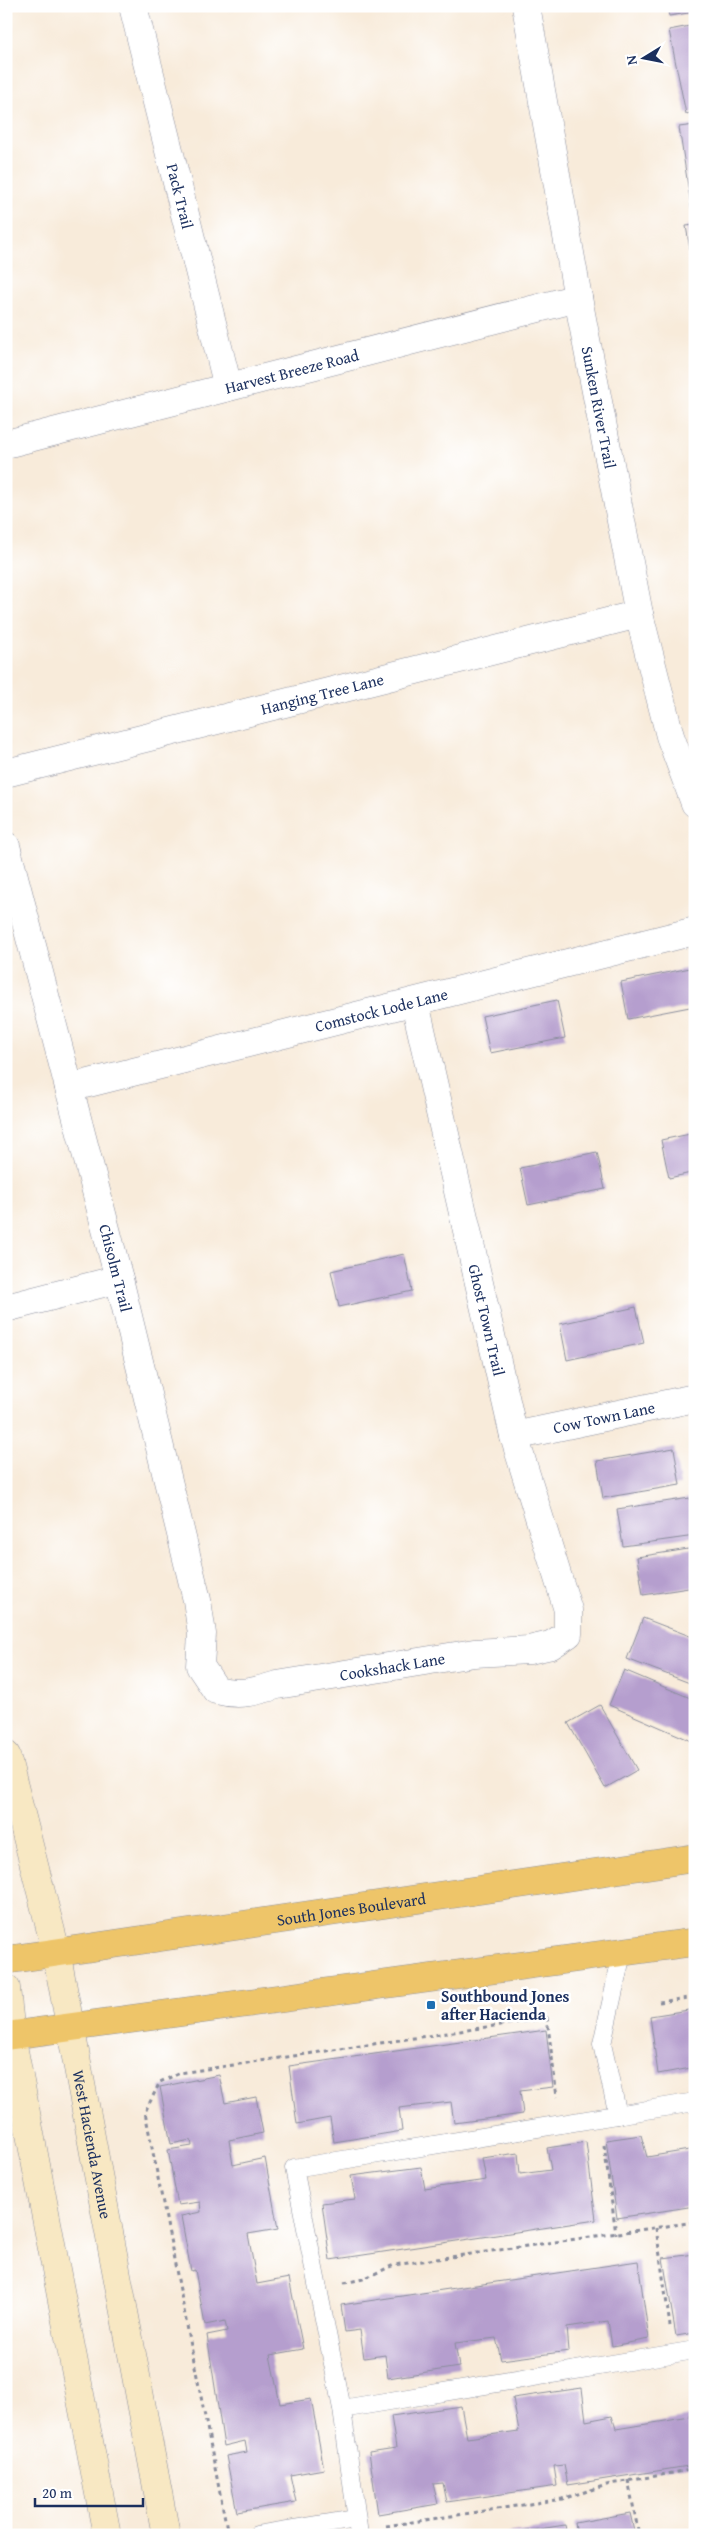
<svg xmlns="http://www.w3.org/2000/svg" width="701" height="2541" font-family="'Gentium Book Plus',serif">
<rect width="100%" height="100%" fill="#fff"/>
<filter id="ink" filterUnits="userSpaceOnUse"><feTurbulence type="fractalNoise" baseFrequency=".02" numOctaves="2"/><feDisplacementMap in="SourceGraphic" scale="10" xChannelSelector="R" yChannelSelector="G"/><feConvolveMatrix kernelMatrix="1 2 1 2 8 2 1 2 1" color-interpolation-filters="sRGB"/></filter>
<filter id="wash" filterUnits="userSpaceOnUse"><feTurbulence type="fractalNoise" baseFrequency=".0096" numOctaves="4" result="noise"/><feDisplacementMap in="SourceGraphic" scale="20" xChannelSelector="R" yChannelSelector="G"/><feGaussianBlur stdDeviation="1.12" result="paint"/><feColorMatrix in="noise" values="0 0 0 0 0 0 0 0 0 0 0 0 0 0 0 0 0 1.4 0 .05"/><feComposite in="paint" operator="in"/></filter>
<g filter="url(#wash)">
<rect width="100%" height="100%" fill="#f8ebda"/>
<g id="blocks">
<g fill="#b59ece">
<polygon points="667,6 695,6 695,12 669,16"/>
<polygon points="695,25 695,112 686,114 669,30"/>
<polygon points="695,125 695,211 692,212 679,127"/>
<polygon points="695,225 695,272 694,272 686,226"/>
<polygon points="695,967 695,1006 628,1019 621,982"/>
<polygon points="557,1000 565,1038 490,1053 482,1016"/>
<polygon points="695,1133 695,1172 669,1178 661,1140"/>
<polygon points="597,1152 605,1189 528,1205 520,1168"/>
<polygon points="404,1254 412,1291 339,1307 331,1271"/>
<polygon points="636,1307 644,1343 567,1360 560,1324"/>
<polygon points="674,1448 680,1485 603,1498 597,1461"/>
<polygon points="690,1498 695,1536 623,1546 617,1509"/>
<polygon points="695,1548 695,1587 643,1595 637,1557"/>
<polygon points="643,1618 695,1638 695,1685 627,1659"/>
<polygon points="624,1670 695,1700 694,1742 609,1705"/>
<polygon points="600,1705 637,1770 605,1788 568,1723"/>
<polygon points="695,2009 695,2082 691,2068 658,2074 650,2016"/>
<polygon points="546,2030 553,2087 520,2091 523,2114 454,2123 451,2102 399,2108 402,2131 334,2142 330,2118 297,2124 289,2066"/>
<polygon points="219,2075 225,2103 256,2097 263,2133 229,2140 233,2165 265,2158 278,2229 248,2234 257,2284 289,2278 303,2349 270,2355 280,2404 311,2399 324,2469 290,2475 296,2502 237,2512 226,2456 247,2452 245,2441 224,2446 207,2335 227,2331 225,2321 205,2325 195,2270 191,2271 181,2216 201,2212 200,2202 178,2205 168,2150 192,2146 191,2140 171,2144 160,2087"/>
<polygon points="641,2135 647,2157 695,2149 695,2206 617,2218 606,2140"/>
<polygon points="586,2142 596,2220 330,2260 322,2203 355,2199 351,2176 421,2167 425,2189 486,2180 482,2158 518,2153 520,2174 551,2170 547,2148"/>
<polygon points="695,2254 695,2333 676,2336 663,2258"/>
<polygon points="638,2261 649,2339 612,2346 608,2321 567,2327 569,2351 501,2360 496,2338 455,2343 459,2367 388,2378 385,2355 364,2358 360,2330 345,2332 341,2305"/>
<polygon points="582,2388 586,2421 612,2416 616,2429 690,2417 690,2410 695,2410 695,2465 568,2485 564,2465 554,2466 557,2486 447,2502 443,2483 433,2484 438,2504 378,2514 369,2452 396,2448 391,2416 461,2406 467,2438 519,2431 513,2398"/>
<polygon points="630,2513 635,2535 577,2535 575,2523"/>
<polygon points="565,2525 567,2535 507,2535 507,2534"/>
</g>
</g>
</g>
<g filter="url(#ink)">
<use href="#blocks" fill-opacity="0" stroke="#8a8d9c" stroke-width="1"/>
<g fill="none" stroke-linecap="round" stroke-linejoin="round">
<defs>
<g id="service">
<polyline points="618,2115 602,2044 622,1953"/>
<polyline points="342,2409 294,2168 695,2102"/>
<polyline points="257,2535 356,2519"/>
<polyline points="359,2535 342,2409 695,2350"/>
</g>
<g id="minor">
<path id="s1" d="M133 6 228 387"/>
<path id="s2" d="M526 6 578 298 639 614 670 736 695 803"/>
<path id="s3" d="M6 444 578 298"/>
<path id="s4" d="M6 773 639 614"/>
<path id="s5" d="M6 846 119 1279 197 1600 202 1634 200 1666 216 1690C239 1696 254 1692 277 1685L474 1653 529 1650 551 1645 568 1634V1610L514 1436 415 1003"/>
<path id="s6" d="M69 1088 695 931"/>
<polyline points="6,1308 119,1279"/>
<path id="s7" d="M514 1436 695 1398"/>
</g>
<g id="secondary">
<path id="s8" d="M6 1755 56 1951 166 2535"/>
<polyline points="6,1988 11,2035 107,2535"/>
</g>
<g id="primary">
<path id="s9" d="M6 1960 695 1858"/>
<polyline points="6,2036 695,1942"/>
</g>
</defs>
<use href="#service" stroke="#8a8d9c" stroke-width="19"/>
<use href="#minor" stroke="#8a8d9c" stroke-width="29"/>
<use href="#secondary" stroke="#8a8d9c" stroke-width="29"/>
<use href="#primary" stroke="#8a8d9c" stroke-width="29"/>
<g stroke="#8a8d9c" stroke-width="3" stroke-dasharray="4 4" stroke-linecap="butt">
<polyline points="659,2002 695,1997"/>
<polyline points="604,2145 616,2234"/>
<polyline points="656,2228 670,2326"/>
<polyline points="344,2283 363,2279 394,2265 695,2222"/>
<polyline points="628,2480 639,2535"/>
<polyline points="386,2526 562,2499 610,2484 695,2469"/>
<polyline points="228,2534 145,2112 160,2082 180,2073 547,2018 557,2097"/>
</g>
<use href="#service" stroke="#fff" stroke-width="18"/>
<use href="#minor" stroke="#fff" stroke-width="28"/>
<use href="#secondary" stroke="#f8e8c3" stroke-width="28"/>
<use href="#primary" stroke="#eec569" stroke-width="28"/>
</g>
</g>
<rect fill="#1f6fb2" stroke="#fff" stroke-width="2" x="426" y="2000" width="10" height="10" rx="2.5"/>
<g text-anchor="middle" stroke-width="5" stroke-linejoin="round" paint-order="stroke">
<g font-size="16" fill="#1b2f5e" stroke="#fff">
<text dy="6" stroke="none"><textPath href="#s1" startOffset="196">Pack Trail</textPath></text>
<text dy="6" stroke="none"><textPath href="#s3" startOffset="295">Harvest Breeze Road</textPath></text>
<text dy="6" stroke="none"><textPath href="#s2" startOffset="408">Sunken River Trail</textPath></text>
<text dy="6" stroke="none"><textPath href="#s4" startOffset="326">Hanging Tree Lane</textPath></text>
<text dy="6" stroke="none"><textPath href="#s6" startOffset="322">Comstock Lode Lane</textPath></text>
<text dy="6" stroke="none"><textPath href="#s5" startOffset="436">Chisolm Trail</textPath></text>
<text transform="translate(487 1320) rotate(77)" y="6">Ghost Town Trail</text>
<text dy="6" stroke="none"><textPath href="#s7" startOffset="92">Cow Town Lane</textPath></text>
<text dy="6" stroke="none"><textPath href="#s5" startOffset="1052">Cookshack Lane</textPath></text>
<text dy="6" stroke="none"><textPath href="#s9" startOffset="349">South Jones Boulevard</textPath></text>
<text dy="6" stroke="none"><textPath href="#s8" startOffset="399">West Hacienda Avenue</textPath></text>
</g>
<g font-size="16" font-weight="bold" fill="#1b2f5e" stroke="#fff" text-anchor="start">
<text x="441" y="2002">Southbound Jones<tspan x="441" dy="18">after Hacienda</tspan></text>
</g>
</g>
<rect width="701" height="2541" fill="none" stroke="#fff" stroke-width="25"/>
<g transform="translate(644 58) rotate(260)" stroke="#ffffff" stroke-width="4" paint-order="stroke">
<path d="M0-4L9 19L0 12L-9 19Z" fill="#1b2f5e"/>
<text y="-8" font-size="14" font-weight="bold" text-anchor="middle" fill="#1b2f5e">N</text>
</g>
<path d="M35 2498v8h108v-8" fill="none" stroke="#1b2f5e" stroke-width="2.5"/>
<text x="42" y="2498" font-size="15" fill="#1b2f5e" stroke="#ffffff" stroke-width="4" paint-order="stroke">20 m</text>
</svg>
